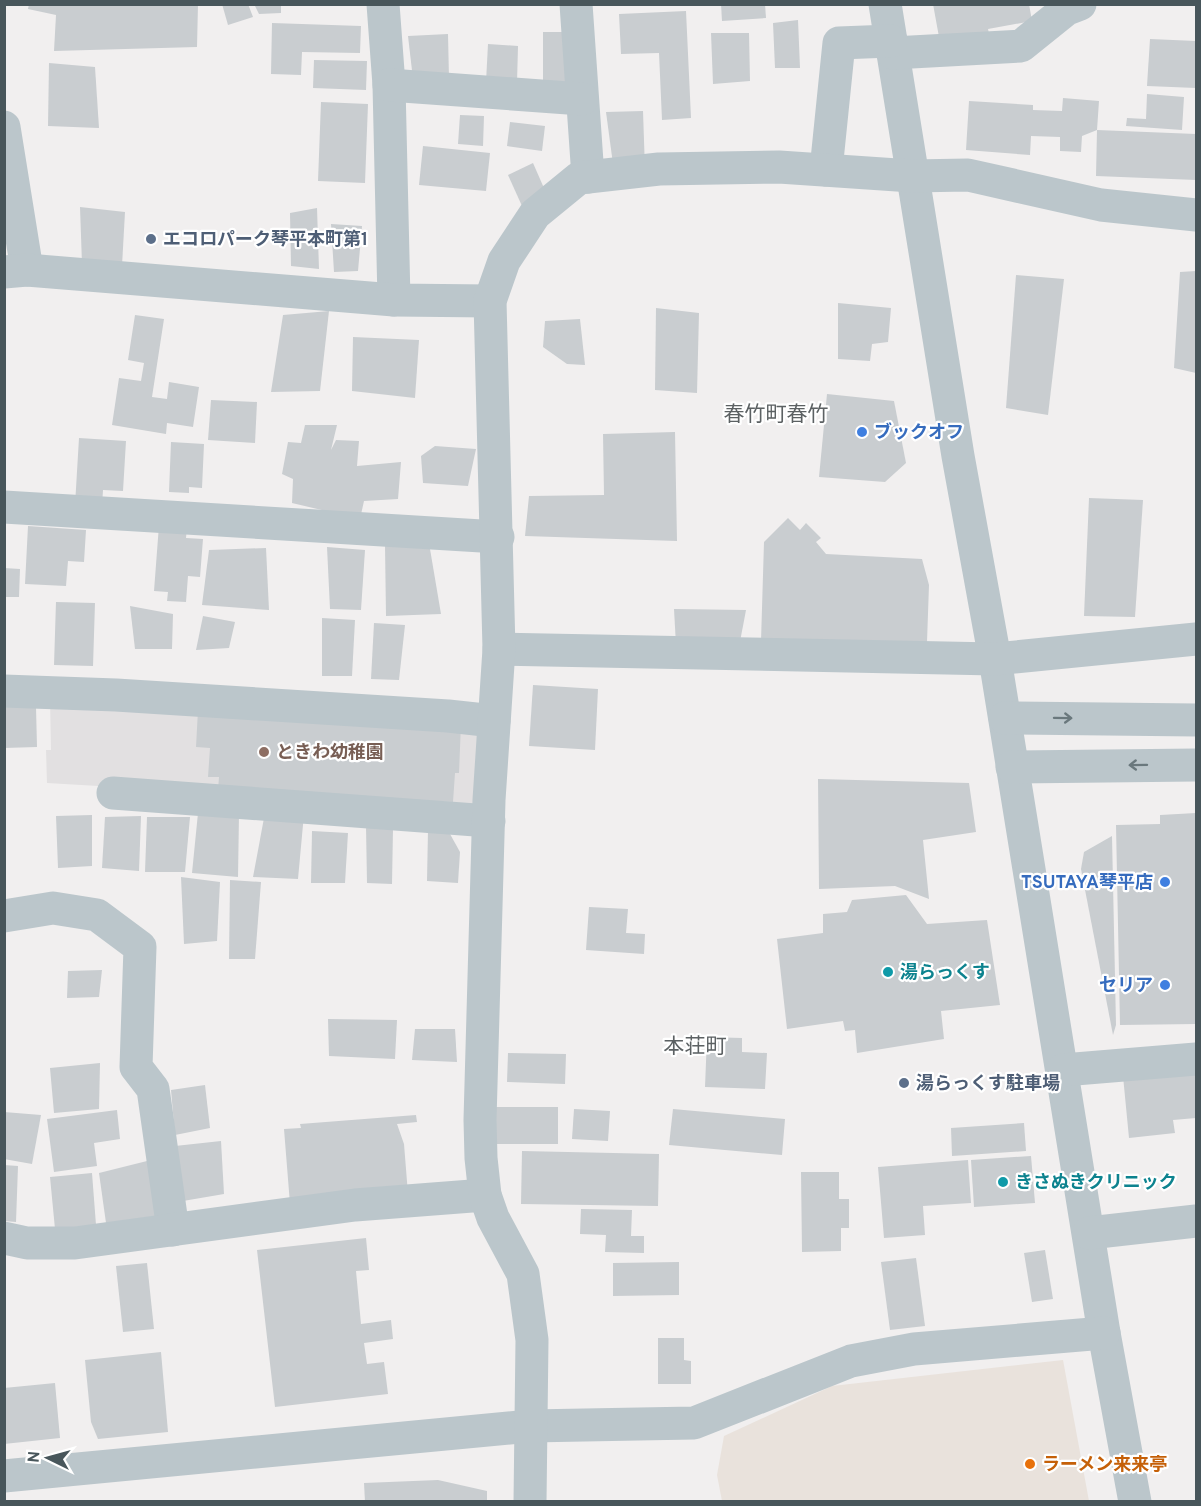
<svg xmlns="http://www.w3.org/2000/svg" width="1201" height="1506" font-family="Overpass,'Noto Sans JP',sans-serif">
<rect width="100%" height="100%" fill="#f1efef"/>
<polygon fill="#e9e2dc" points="1063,1360 1089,1501 722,1501 717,1475 724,1436 832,1386"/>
<polygon fill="#e2e0e1" points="50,698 479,723 477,808 47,783 46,750 51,750"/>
<g fill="#c9cdd0">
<polygon points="29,4 198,4 197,47 54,51 56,15 28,9"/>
<polygon points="222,4 248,4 253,17 228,25"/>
<polygon points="254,4 281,4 281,13 259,14"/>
<polygon points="721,4 765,4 766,18 722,21"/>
<polygon points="933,4 1029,4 1032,21 988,29 990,38 941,48"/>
<polygon points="686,11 691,118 662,120 659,53 621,54 619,14"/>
<polygon points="798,20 800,68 775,68 773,23"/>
<polygon points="272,23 361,26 360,53 302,52 301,75 271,74"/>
<rect x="543" y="32" width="24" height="51"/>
<polygon points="711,33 749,33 750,81 713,84"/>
<polygon points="448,34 449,79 413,79 408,36"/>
<polygon points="1150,39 1196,41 1196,88 1147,86"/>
<polygon points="488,44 518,46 517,83 486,82"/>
<polygon points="314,60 367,61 366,90 313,88"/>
<polygon points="49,63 95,67 99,128 48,126"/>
<polygon points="1147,94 1184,97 1182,130 1126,126 1127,118 1146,119"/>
<polygon points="1063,98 1099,101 1097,130 1196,134 1196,180 1096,176 1097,130 1082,136 1081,152 1060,151 1060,137 1031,136 1030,155 966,150 969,101 1033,105 1033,110 1062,111"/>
<polygon points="321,102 368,104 365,183 318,181"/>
<polygon points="643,111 645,170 613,164 606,112"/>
<polygon points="460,115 484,116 483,146 458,144"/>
<polygon points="510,122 545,126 542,151 507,146"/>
<polygon points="423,146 490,153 486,191 419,185"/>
<polygon points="533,163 547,195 522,206 508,175"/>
<polygon points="80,207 125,212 122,266 82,264"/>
<polygon points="317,208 319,269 291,266 290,213"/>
<polygon points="331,224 362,226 358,271 334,272"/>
<polygon points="1196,271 1196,373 1174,368 1180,272"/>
<polygon points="1016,275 1064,279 1048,415 1006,408"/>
<polygon points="838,303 891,308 888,342 872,344 870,361 838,359"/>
<polygon points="656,308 699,313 697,393 655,390"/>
<polygon points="329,311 320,391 271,392 283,315"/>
<polygon points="135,315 164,319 152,397 167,399 169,382 199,387 193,427 167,423 166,434 112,425 119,378 141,381 144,363 128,360"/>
<polygon points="580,319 585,365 567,364 543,347 545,321"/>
<polygon points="353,337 419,340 415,398 352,391"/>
<polygon points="827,394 894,401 906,463 885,482 819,477"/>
<polygon points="211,400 257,402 255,443 208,440"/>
<polygon points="305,425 337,425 331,450 336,440 359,441 357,466 401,462 398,499 364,501 360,519 292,503 293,479 282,474 288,442 301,443"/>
<polygon points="675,432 677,541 525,536 529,496 604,495 603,434"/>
<polygon points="79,438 126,441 123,491 103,490 102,506 75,505"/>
<polygon points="171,442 204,444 202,488 189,487 189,493 169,492"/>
<polygon points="435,446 476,449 468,486 423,483 421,456"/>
<polygon points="1089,498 1143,500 1135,617 1084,616"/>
<polygon points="788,518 800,530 806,523 821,538 816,542 826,554 922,559 929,585 927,642 761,641 764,542"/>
<polygon points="159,525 187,527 186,538 203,539 200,577 188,576 186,602 167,601 168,592 154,591"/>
<polygon points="28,526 86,530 84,562 68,561 66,586 25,584"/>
<polygon points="385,545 430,549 441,614 386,616"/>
<polygon points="327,547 365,550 361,610 330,609"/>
<polygon points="266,548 269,610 202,605 209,550"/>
<polygon points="4,568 20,569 19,597 4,597"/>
<polygon points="56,602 95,603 93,666 54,665"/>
<polygon points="130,606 173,614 172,649 135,649"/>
<polygon points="674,609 746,610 739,647 676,645"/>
<polygon points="203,616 235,622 229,648 196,650"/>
<polygon points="322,618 355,620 352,676 322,676"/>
<polygon points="374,623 405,625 399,680 371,679"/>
<polygon points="533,685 598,689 595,750 529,746"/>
<polygon points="4,707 36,707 37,747 4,748"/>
<polygon points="198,710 461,723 459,773 455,773 453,802 218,790 219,777 208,777 210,748 196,747"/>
<polygon points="818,779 969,783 976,832 923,840 929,899 895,886 819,889"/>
<polygon points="198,813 239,813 238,877 192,873"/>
<polygon points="1196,813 1196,1024 1120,1025 1116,825 1160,824 1160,815"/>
<polygon points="304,814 298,879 253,877 264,818"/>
<polygon points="92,815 92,866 58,868 56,816"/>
<polygon points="141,816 139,871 102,868 105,817"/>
<polygon points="147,817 190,817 185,872 145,872"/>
<polygon points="445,825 460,852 458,883 427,881 428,830"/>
<polygon points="366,826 393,828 392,884 367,883"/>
<polygon points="312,831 348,833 345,883 311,883"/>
<polygon points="1112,836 1116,1025 1113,1035 1081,869 1084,852"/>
<polygon points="181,877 220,882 217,941 184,944"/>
<polygon points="230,880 261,882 255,959 229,959"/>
<polygon points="906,895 927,924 987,920 1000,1005 941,1011 944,1039 857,1053 855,1030 845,1031 843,1021 787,1029 777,939 823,933 823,914 847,912 852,900"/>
<polygon points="589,907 628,909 626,933 645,934 644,954 586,950"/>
<polygon points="102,970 99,997 67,998 68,971"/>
<polygon points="328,1019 397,1020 395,1059 329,1056"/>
<polygon points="415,1029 455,1029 457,1062 412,1060"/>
<polygon points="707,1037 742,1038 742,1052 767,1053 765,1089 705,1087"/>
<polygon points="508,1053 566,1054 565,1084 507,1082"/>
<polygon points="100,1063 99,1109 54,1113 50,1068"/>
<polygon points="1196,1069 1196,1118 1173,1120 1175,1133 1129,1138 1123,1076"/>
<polygon points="205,1085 210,1128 175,1135 171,1090"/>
<rect x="494" y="1107" width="64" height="37"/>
<polygon points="574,1109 610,1111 608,1141 572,1139"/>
<polygon points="673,1109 785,1119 782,1155 669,1145"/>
<polygon points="117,1110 120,1139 94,1143 97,1166 54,1172 47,1119"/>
<polygon points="4,1112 41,1115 32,1164 4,1159"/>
<polygon points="416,1115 417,1122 397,1124 404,1144 408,1194 290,1204 284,1129 301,1128 300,1124"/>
<polygon points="1024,1123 1026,1151 952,1156 951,1128"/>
<polygon points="221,1141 224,1194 183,1201 175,1146"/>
<polygon points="522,1151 659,1154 658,1206 521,1204"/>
<polygon points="1031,1156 1035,1203 974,1207 971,1160"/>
<polygon points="155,1159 164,1215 106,1223 99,1173"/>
<polygon points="968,1160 971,1203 923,1206 925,1235 884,1238 878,1167"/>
<polygon points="4,1165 18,1166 16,1222 4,1221"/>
<polygon points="801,1172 839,1172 839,1199 849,1199 849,1228 841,1228 841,1251 802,1252"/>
<polygon points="92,1173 96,1225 55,1229 50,1177"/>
<polygon points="581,1209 632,1210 631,1236 644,1236 644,1253 605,1252 606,1235 580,1234"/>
<polygon points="366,1238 369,1270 356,1271 361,1324 391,1320 393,1339 364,1343 367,1364 384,1362 388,1394 275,1407 257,1250"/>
<polygon points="1045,1250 1053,1299 1032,1302 1024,1253"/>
<polygon points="916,1258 925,1326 890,1330 881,1262"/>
<polygon points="679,1262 679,1295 613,1296 613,1263"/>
<polygon points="147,1263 154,1329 123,1332 116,1266"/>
<polygon points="658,1338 684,1338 684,1360 691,1361 691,1384 658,1384"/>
<polygon points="161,1352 168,1432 98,1439 91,1422 85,1360"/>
<polygon points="55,1383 60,1438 4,1444 4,1388"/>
<polygon points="438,1480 487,1491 487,1502 365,1502 364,1483"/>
</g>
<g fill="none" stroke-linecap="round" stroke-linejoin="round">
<g stroke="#bbc6cb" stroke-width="33">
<polyline points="383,4 389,85 394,300"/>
<polyline points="576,4 588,177"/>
<polyline points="885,4 958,456 995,659 1104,1333 1135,1502"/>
<polyline points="893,53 1021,46 1067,9 1080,4"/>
<polyline points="389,85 582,99"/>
<polyline points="4,127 27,270"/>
<polyline points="826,170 839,43 891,41"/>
<polyline points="4,272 27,270 394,300 490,301"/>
<polyline points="4,507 498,537"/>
<polyline points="499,649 995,659 1196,639"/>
<polyline points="4,691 116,695 448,716 494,721"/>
<polyline points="1005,718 1196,720"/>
<polyline points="1012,767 1196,765"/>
<polyline points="113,793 489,821"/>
<polyline points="4,916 53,908 97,915 140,947 136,1067 153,1089 173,1230"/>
<polyline points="1063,1070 1196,1059"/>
<polyline points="1089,1233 1196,1221"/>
<polyline points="4,1238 27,1243 75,1243 355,1205 485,1195"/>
<polyline points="4,1476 530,1426 694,1423 851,1361 914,1349 1104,1333"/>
<polyline points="530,1502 532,1340 523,1274 493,1218 485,1195 481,1158 480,1120 489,800 499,649 490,301 504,261 535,214 579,178 588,177 659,169 779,167 912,176 968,175 1101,205 1196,215"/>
</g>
</g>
<defs><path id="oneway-shaft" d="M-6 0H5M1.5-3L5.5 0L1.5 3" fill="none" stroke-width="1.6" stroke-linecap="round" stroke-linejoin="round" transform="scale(1.5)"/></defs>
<g stroke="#6a787d">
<use href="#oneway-shaft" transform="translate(1063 718) rotate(1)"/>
<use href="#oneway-shaft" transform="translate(1138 765) rotate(179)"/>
</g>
<g fill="#5c6f8a" stroke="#fff" stroke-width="2">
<circle cx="151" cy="239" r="6"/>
<circle cx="904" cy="1083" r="6"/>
</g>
<g fill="#3f7fe0" stroke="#fff" stroke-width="2">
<circle cx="862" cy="432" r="6"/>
<circle cx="1165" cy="882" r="6"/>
<circle cx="1165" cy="985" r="6"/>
</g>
<circle fill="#8d6e63" stroke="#fff" stroke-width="2" cx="264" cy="752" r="6"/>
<g fill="#0f9aa8" stroke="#fff" stroke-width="2">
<circle cx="888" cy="972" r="6"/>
<circle cx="1003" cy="1182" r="6"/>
</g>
<circle fill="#e8710a" stroke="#fff" stroke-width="2" cx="1030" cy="1464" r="6"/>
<g text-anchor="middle" stroke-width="4.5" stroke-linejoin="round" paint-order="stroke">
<g font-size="18" font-weight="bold" fill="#4e5e75" stroke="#fff" text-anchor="start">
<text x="163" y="245">エコロパーク琴平本町第1</text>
<text x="916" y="1089">湯らっくす駐車場</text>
</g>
<g font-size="18" font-weight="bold" fill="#366cbe" stroke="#fff" text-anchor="end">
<text x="874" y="438" text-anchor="start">ブックオフ</text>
<text x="1153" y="888">TSUTAYA琴平店</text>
<text x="1153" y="991">セリア</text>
</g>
<g font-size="18" font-weight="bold" fill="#785e54" stroke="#fff" text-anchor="start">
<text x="276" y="758">ときわ幼稚園</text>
</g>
<g font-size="18" font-weight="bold" fill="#0d838f" stroke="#fff" text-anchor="start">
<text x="900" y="978">湯らっくす</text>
<text x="1015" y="1188">きさぬきクリニック</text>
</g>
<g font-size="18" font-weight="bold" fill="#c56008" stroke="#fff" text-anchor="start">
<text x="1042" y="1470">ラーメン来来亭</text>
</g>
<g font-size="21" fill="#5c6163" stroke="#fff">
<text x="776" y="421">春竹町春竹</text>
<text x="695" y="1053">本荘町</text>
</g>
</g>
<rect width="1201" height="1506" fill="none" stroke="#48565b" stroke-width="12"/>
<g transform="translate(48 1458) rotate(275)" stroke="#ffffff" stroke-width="4.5" paint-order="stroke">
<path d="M0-4.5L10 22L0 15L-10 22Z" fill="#48565b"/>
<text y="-9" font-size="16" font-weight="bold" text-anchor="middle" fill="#48565b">N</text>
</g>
</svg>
